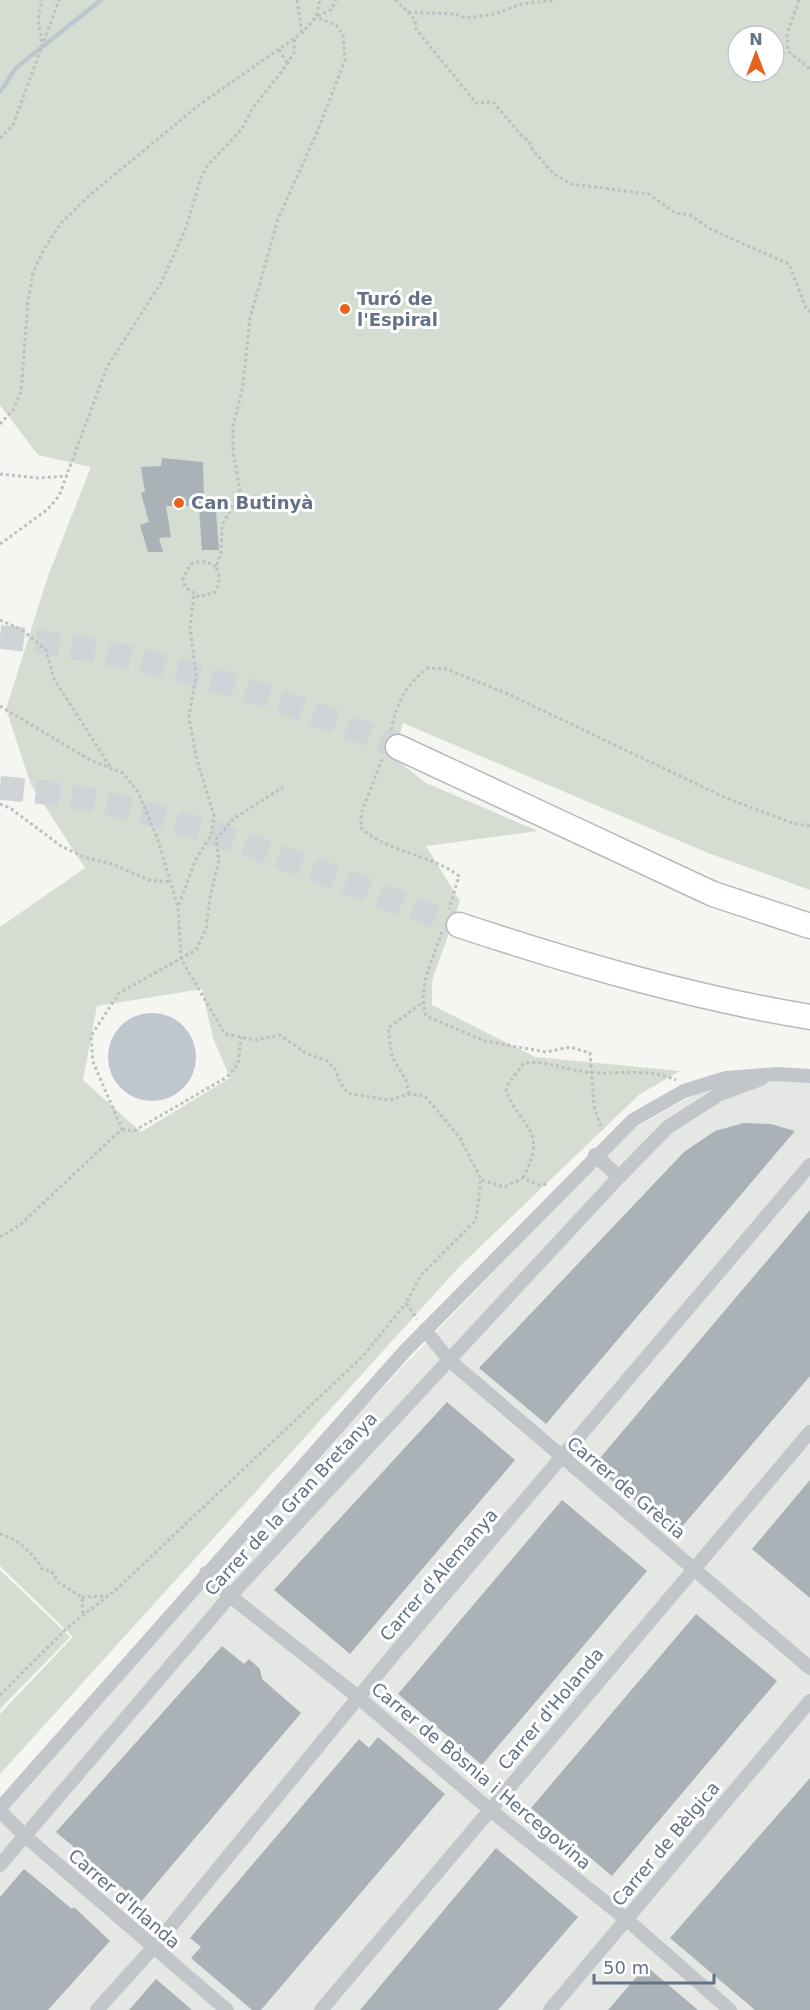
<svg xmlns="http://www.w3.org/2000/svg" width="810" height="2010" font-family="'DejaVu Sans',sans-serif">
<rect width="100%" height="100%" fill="#f5f5f1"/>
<polygon fill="#e5e7e5" points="741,1080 810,1081 810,2010 0,2010 0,1806 200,1580 627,1132 706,1088"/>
<g fill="#d5dcd2" fill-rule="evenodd">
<path d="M0 0H810V890L708 853 403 723 394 758 426 783 538 831 426 846 460 901 432 981V1005L535 1057 680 1071 640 1094 459 1267 0 1774V1714L73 1637 0 1566V927L85 868 31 785 6 709 48 576 91 467 38 455 0 405ZM738 36H774V72H738ZM202 989 213 1038 230 1078 141 1132 83 1080 97 1006Z"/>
<polygon points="0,1570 70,1637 0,1709"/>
</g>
<circle fill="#bdc7cd" cx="152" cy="1057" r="44"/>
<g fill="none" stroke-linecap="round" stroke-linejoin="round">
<polyline stroke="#bdc7cd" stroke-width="4.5" points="0,92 16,68 101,0"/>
</g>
<g fill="#aab2b8">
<polygon points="162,458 203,462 204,499 215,498 219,550 202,550 199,506 166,506 171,537 159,538 163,552 148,552 140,525 149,522 141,493 145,492 141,467 161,466"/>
<polygon points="744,1123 771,1124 795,1131 546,1424 479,1368 684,1152 715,1131"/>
<polygon points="810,1210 810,1376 675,1535 594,1465"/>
<polygon points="447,1402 515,1460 350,1654 274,1590"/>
<polygon points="810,1480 810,1598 752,1549"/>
<polygon points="562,1500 647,1571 482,1765 398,1694"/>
<polygon points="696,1614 777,1681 612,1876 531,1808"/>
<polygon points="222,1646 244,1664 249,1659 260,1669 262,1679 301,1713 140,1903 56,1832"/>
<polygon points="378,1737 445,1794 261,2010 252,2010 191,1958 201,1947 190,1938 359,1739 369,1748"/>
<polygon points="810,1778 810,2010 755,2010 670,1938"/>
<polygon points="496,1848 578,1917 498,2010 360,2010"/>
<polygon points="24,1869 72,1909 74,1907 110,1941 48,2010 0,2010 0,1897"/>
<polygon points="646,1966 698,2010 608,2010"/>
<polygon points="156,1979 192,2010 129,2010"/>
</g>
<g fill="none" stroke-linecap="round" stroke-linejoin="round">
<g stroke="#d0d4d6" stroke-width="24" stroke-dasharray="24 12" stroke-linecap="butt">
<path d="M0 637C146 652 264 691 398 747"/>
<path d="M0 788C162 799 308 870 459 925"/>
</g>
<defs>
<g id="highway">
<polyline points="398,747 713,894 810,926"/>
<path d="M459 925C574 963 689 997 810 1017"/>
</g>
</defs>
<use href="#highway" stroke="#b7b9bd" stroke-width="27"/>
<g stroke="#bebfc2" stroke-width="3" stroke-dasharray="3 3" stroke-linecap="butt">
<polyline points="297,0 302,33"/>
<polyline points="395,0 408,12 455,14 467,18 495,14 521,4 556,0"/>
<polyline points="799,0 787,34 788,51 810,69"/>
<polyline points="408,12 415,20 416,29 476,103 493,102 522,136 529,141 532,149 554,174 571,184 649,194 675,213 690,215 710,229 789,264 806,308 810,312"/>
<polyline points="318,16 331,10 336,0"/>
<polyline points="42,42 38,19 42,0"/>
<polyline points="279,50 288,64"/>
<polyline points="0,138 13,125 59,0"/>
<polyline points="0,424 13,410 21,392 28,301 33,273 44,249 61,223 91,194 199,105 302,33 316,17 320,0"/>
<polyline points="0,474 38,478 68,476"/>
<polyline points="0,544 48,509 59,496 107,367 161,283 186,228 201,177 207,166 242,129 252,109 286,66 294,52 295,38"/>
<path d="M216 567C207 561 202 560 191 564L183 578 185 587 199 597 215 592C220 582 220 577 216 567L221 552 222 526 240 490 233 451V426L243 386 250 318 278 219 318 130 345 60 343 35 337 26 316 17"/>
<polyline points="0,620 22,630 46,650 54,679 111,768"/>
<polyline points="0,706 90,760 123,773 138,792 157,837 178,907 181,959 225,1034 256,1040 280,1035 307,1054 326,1060 335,1069 340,1083 348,1093 389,1100 409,1094 425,1096 460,1138 481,1179 476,1220 421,1275 406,1303 417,1319"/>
<path d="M391 730C397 703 406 684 428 668L446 669 508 694 726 798 792 823 810 826"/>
<path d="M382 759 361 814V828C390 854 429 853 459 876L449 909"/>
<polyline points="0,804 10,808 61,846 84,857 115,865 148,880 171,882"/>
<polyline points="179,905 195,861 211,835 214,816 196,756 189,717 196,675 190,627 194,595"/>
<path d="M442 932C433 959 417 988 426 1016L485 1041 546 1052 570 1047 590 1053 594 1106 602 1130"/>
<polyline points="409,1094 406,1080 392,1057 388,1028 422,1003"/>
<polyline points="122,1129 134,1131 227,1077 238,1064 241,1037"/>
<path d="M523 1178C548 1129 523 1131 506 1091L509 1083 524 1063C550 1061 556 1067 579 1071 610 1077 646 1066 676 1080"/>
<polyline points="482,1180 504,1187 523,1178 539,1185 548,1184"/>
<polyline points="0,1237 20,1225 122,1129 93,1062 91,1036 119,993 196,950 206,929 210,897 219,860 216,840 233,819 283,787"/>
<path d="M0 1534C17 1538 34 1554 42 1569L51 1571 59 1583 82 1597 83 1615"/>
<polyline points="82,1597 107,1596"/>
<polyline points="0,1695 67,1628 118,1588 363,1356 406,1303"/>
</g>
<g stroke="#c2c5c9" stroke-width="14">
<polyline points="595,1155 619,1177"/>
<polyline points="425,1330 449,1360 810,1668"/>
<polyline points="206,1573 230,1596 358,1697 489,1809 626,1919 730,2010"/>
<polyline points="0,1808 404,1352 633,1120 684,1091 726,1078 777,1074 810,1076"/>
<polyline points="0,1811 26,1837 227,2010"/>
<polyline points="0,1865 230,1596 619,1177 668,1127 718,1095 761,1079"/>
<polyline points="97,2010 153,1948 394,1654 810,1165"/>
<polyline points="321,2010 810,1432"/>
<polyline points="550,2010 810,1701"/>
</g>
<use href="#highway" stroke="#fff" stroke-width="24"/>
</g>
<g fill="#e9621d" stroke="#fff" stroke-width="2">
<circle cx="345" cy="309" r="6"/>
<circle cx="179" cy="503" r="6"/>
</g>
<g text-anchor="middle" stroke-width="6" stroke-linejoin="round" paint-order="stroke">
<g font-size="18" font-weight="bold" fill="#637284" stroke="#fff" text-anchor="start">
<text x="357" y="305">Turó de<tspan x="357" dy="21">l'Espiral</tspan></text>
<text x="191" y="509">Can Butinyà</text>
</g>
<g font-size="18" fill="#637284" stroke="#fff">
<text transform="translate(626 1488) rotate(40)" y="6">Carrer de Grècia</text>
<text transform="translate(291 1504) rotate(-47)" y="6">Carrer de la Gran Bretanya</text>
<text transform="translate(439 1575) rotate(-49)" y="6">Carrer d'Alemanya</text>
<text transform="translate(551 1709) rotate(-50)" y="6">Carrer d'Holanda</text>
<text transform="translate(481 1776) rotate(40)" y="6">Carrer de Bòsnia i Hercegovina</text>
<text transform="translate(666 1844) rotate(-50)" y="6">Carrer de Bèlgica</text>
<text transform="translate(124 1899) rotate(41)" y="6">Carrer d'Irlanda</text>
</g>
</g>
<g transform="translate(756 54)"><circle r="28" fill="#ffffff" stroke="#c1c7ce" stroke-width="1.5"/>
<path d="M0-4.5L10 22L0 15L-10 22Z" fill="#e9621d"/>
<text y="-9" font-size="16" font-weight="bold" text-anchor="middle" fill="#637284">N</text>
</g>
<path d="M594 1974v9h120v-9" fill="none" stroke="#637284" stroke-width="3"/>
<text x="603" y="1974" font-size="18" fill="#637284" stroke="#ffffff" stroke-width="4.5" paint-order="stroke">50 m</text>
</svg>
